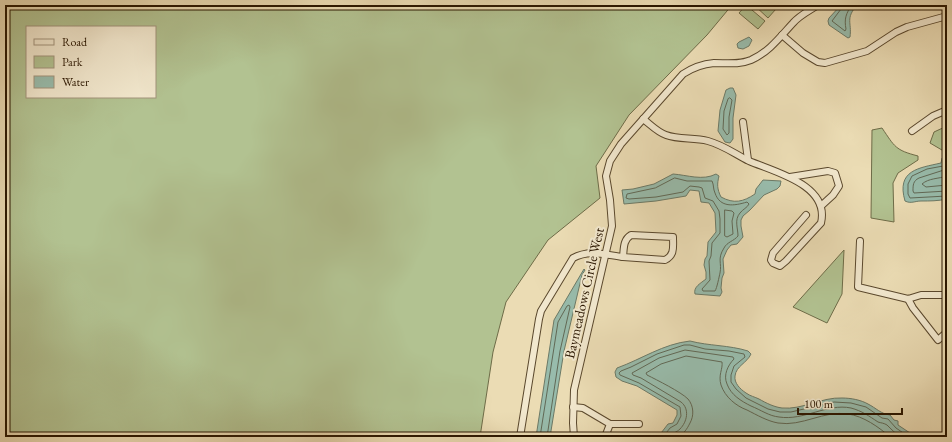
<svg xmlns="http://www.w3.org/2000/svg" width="952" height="442" font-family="'EB Garamond',serif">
<rect width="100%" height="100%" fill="#ebdcb4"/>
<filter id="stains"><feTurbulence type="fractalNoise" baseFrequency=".005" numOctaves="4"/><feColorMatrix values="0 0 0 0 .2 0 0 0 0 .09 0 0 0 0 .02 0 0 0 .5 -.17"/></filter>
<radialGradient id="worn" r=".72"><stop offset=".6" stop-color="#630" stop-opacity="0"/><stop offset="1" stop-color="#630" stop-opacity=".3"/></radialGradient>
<g fill="#b2c291" stroke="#6e6c48" fill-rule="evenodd">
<path d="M5 5H732L707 35 629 115 596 166 600 198 548 240 506 302 493 352 480 437H5ZM27 27H155V97H27Z"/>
<polygon points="746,5 765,21 758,29 739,13"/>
<polygon points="754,5 771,5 776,9 768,18"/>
<polygon points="947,126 947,153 930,143 934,132"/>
<path d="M882 128C895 147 895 150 918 156V160L898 173 893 183 894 222 871 218 872 130Z"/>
<polygon points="844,250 842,294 827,323 793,307"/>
</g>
<g fill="#98bcac" stroke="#6c7a67">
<path d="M841 5H857C845 19 852 22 850 37L848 38 829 25 828 21 829 18Z"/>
<polygon points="749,37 752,40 749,46 743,49 738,48 737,44 739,42"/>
<polygon points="730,88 733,88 736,95 733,118 733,139 730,143 725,142 718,131 720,110 726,90"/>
<path d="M942 158H946L945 162 947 163V199C938 201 930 201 921 201 915 201 911 204 905 201 896 170 919 168 941 163Z"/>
<path d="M673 174C687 175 703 181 716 174L719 176C717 184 717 189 721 197 734 204 743 202 755 194L756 189 763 180 781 181 780 186 777 189 764 195 750 210 743 216 741 220V226L743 237 737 244 731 245 727 250 723 259 724 273 722 278 721 288 722 292 720 296 695 294C693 287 701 283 706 279V272L704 265 705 259 707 256 708 242 716 232 715 213 709 203 701 202 699 191 690 190 686 196 656 201 624 204 622 190 633 189 654 184Z"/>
<polygon points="584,269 585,270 582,275 564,351 550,437 536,437 554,320"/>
<path d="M690 341C709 346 729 345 748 351L751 354C747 363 736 366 735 376 734 383 740 389 746 393 750 396 755 397 759 399 766 403 774 407 782 408 802 410 822 397 842 398 851 398 861 400 868 404 876 408 881 414 890 415L894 420 898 421V425L916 437H658L668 424 673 423 677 415V410L637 386 622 381 616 377 615 372 617 368C642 359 663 344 690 341Z"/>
</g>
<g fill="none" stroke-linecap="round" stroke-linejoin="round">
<g stroke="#616956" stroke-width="1">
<path d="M842 5 841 9 832 21 845 31 846 29C844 19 846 13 852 5"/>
<polygon points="730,98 732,100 729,117 729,133 727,135 723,129 724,111 728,99"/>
<polyline points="947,162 943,166 927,169 912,176 908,184 908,194 910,198 947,196"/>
<path d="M947 169 919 178C913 181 913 185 913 191L914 193 947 191"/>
<path d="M947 176C938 179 929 178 922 184L926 187 947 185"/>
<path d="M675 178 687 181H712C714 185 713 189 715 193 720 208 734 206 747 202L749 204C747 208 743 209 740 213 734 220 738 228 738 236 734 241 727 242 724 248 717 259 722 263 720 273 719 277 717 288 715 291H703L702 289 710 280 709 261 711 256 712 243 720 233V219L719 211 713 201 705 198 702 188 699 187 690 186 683 192 656 197 629 199 626 198 627 194 655 188Z"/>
<polygon points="725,210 732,211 734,213 732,221 733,234 727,237 725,236"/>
<polyline points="540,437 558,322 567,306 569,305 570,307 560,351 547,437"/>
<polyline points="663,437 670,428 677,424 681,416 680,407 639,383 620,375 619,373 621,371 631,367 657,354 684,345 690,345 705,349 729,351 744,354 745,357 734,366 731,375 731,382 736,389 746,398 768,409 780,412 791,412 834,402 851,403 866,407 882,418 888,419 896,428 909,437"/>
<path d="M669 437C673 432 676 433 680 429 687 422 690 409 681 402L641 378 633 375 632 373 659 358 685 350 733 357 734 359C728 365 723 375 727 384 731 395 741 401 751 406 761 410 769 416 779 417 804 421 827 403 851 408 862 411 869 416 878 422 881 423 884 423 887 425 891 429 895 433 900 437"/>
<path d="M677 437C684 434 687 429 690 423 694 416 694 406 688 399 681 392 657 380 647 375L646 373 661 364 686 356 722 362C723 369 718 375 721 385 725 397 736 406 747 410 757 415 767 421 778 423 802 427 824 410 848 414 863 416 879 427 890 437"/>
</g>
<defs>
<g id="street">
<polyline points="782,35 803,53 818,62 825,63 867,51 896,32 907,27 947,16"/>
<path d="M643 119C650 124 657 132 666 135 679 140 694 137 708 141 723 145 735 154 749 161 775 172 830 185 821 223L786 261 780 266 773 263 771 260 773 253 806 215"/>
<polyline points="743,122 748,160"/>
<polyline points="912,131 933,116 947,110"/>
<polyline points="790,177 828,171 835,173 839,186 833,195 821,206"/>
<path d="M631 235 673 237C673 247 675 255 665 260L623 257C624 248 623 240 631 235Z"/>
<polyline points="860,241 858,287 908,299 921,295 947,295"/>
<polyline points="908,299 913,308 938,340 947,332"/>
<polyline points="573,407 583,408 610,424 639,424"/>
<path d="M520 437 539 319 541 311 573 258C589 249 606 255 623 257"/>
<path d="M574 437 573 423 574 390 612 226 610 200 606 176 610 161 621 144 683 74C692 68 703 64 714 63 727 63 739 65 751 60 769 52 780 37 793 23 800 15 809 11 818 5"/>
<polyline points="605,437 610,424"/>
</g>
</defs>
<use href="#street" stroke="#5a482d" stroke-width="8"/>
<use href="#street" stroke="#f2e8ce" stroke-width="6"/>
</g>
<g text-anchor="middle" stroke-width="4" stroke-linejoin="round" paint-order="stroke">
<g font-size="14" fill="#2a1600" stroke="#f2e8ce">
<text transform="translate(584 293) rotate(-77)" y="5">Baymeadows Circle West</text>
</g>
</g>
<rect width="952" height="442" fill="none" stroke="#ebdcb4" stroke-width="20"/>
<rect x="6" y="6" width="940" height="430" fill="none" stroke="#2a1600" stroke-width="2"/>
<rect x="10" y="10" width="932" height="422" fill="none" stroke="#2a1600"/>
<rect x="26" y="26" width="130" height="72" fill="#f2e8ce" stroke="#a2947c"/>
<rect x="34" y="39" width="20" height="6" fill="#f2e8ce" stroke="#a2947c"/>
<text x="62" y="46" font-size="12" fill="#2a1600">Road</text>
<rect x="34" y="56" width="20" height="12" fill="#b2c291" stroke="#a2947c"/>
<text x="62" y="66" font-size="12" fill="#2a1600">Park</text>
<rect x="34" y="76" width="20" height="12" fill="#98bcac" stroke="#a2947c"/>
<text x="62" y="86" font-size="12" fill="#2a1600">Water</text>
<path d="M798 408v6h104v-6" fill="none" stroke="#2a1600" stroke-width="2"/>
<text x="804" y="408" font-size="12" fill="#2a1600" stroke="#f2e8ce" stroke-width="3" paint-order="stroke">100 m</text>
<rect width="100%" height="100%" filter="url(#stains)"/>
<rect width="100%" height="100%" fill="url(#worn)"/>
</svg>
